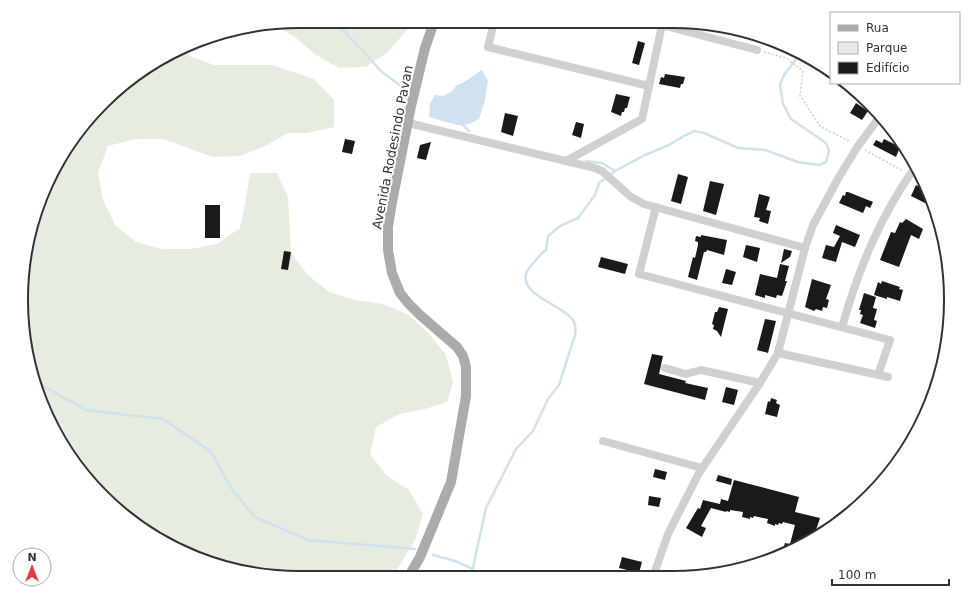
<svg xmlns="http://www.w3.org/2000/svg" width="972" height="599" font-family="'DejaVu Sans',sans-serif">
<rect width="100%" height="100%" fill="#fff"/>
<g fill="#e6ecdf">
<polygon points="300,21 410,22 406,31 388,52 366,67 339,68 316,55 296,38 276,25"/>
<polygon points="186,48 189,56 214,65 272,65 314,79 334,100 334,127 307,133 288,133 265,146 240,156 213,157 163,139 135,139 108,146 98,173 103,200 115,225 136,242 162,249 191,249 217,244 240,228 246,199 250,173 277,173 288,197 291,253 308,275 329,292 355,300 383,304 409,315 429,334 446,355 453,382 447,402 425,409 399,414 376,427 370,454 386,475 409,490 423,514 415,540 393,576 263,576 193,557 130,521 68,454 36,389 21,299 36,210 78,130 130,78"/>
</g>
<polygon fill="#cfe2ee" points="482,70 488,81 485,100 479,119 469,124 457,125 429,117 430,104 435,95 443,96 451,92 457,85 464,82"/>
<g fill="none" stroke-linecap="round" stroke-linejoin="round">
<g stroke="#cfe2ee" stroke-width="2.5">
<polyline points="335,21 382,72 405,89"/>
<polyline points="461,123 469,131"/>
<polyline points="586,161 602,163 615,171"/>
<polyline points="32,369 43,386 86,410 163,419 211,452 233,491 255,517 308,540 415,549"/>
<polyline points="433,555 455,561 473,569"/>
<path d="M471 576 486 508 516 449 533 431 548 399 559 385 575 335C576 330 576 325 573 320 563 305 521 296 526 274 527 269 532 265 535 261 539 257 541 253 546 250L548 236 560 226 578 218 595 195 599 183 615 171 645 155 669 145 684 136 694 131 704 133 738 148 765 150 798 162 819 165 826 162 829 151 826 143 791 119 783 104 780 85 784 75 800 54"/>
</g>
</g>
<g fill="#1a1a1a">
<polygon points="638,41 645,43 639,65 632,63"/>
<polygon points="665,74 685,77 683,84 681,84 680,88 659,84 661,77 664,78"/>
<polygon points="616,94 630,97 627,108 625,108 624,112 622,112 621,116 611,112"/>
<polygon points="856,103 868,111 862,120 850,113"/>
<polygon points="505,113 518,116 513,136 501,132"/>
<polygon points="576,122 584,124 581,138 572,135"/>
<polygon points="345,139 355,141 352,154 342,152"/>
<polygon points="884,139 900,147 896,157 873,145 876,140 882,143"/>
<polygon points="431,142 426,160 417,158 420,145"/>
<polygon points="678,174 688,177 681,204 671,201"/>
<polygon points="710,181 724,184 716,215 703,211"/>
<polygon points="916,185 928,191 932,200 929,205 911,196"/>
<polygon points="846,192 848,192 873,202 870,208 866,206 863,213 839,203 843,195 845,196"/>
<polygon points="759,194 770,197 766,210 771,211 768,224 759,221 760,218 754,217"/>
<rect x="205" y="205" width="15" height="33"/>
<polygon points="906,219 923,229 919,239 911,235 899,267 880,260 891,232 895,233 900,222 902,223"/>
<polygon points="836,225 860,235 855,247 842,242 836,262 822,258 826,245 834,247 840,236 833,233"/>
<polygon points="701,235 727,240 724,255 707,250 706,252 704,252 697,280 688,277 693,257 695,258 698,245 698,242 695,241 696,236 701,237"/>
<polygon points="746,245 760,248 757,262 743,257"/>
<polygon points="784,249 792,251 790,257 781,263"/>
<polygon points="284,251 291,252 288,270 281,269"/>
<polygon points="601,257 628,264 625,274 598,267"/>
<polygon points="780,264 789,266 785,281 787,281 782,296 777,295 776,298 765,295 765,298 755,295 760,274 777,278"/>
<polygon points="726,269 736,272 732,285 722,283"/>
<polygon points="812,279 831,285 826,299 829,300 827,308 823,307 822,311 816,309 814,311 805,307"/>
<polygon points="882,281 900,287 899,289 903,290 900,301 887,297 887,299 874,295 878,282 881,284"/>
<polygon points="864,293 876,297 873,308 877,309 874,320 877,321 875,328 860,323 863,315 860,314 861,310 859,310"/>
<polygon points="719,307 728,309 721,337 717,331 713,329 714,325 712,324 715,312 717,312"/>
<polygon points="765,319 776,321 768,353 757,350"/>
<polygon points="652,354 663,356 659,374 686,381 685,383 708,388 705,400 644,384"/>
<polygon points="726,387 738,390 734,405 722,402"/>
<polygon points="771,398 777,400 776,403 780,405 777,417 765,414 768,401 770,402"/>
<polygon points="655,469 667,472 665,480 653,477"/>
<polygon points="718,475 732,479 731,485 716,481"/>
<polygon points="734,480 799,497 795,512 820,518 813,539 782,553 785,543 790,544 795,525 783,522 782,524 779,523 778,525 775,524 775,526 767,523 768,519 754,516 753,518 750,517 750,519 742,517 743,512 730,510 730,512 726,511 726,512 711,508 701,526 706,528 702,537 686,528 698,508 700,509 703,500 720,504 721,499 728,501"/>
<polygon points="649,496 661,498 659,507 648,505"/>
<polygon points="622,557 642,562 639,573 619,568"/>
</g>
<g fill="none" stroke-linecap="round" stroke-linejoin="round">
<g stroke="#cdcdcd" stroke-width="1.5" stroke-dasharray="2 2" stroke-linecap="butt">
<polyline points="764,52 786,58 803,71 800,96 821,127 851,142"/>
<polyline points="865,150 903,171"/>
<polyline points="917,179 924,182"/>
</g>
<g stroke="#d0d0d0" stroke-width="8">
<polyline points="494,22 488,47 649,86"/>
<polyline points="654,23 757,50"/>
<polyline points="408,123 595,168 602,171 631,197 644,204 805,248"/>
<polyline points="566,161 642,119 662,25"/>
<polyline points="656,207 639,274 890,340 878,375"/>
<path d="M842 327C859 268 880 216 916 166"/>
<polyline points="778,353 888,377"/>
<polyline points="665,368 686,374 701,370 760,383"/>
<polyline points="603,441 702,468"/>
<polyline points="653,577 668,534 699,473 760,383 778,353 805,248 813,225 839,177 858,146 881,115"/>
</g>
<polyline stroke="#ababab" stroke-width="10" points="409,576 420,557 451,482 466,396 466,367 463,356 457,347 420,315 408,303 400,293 392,273 388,250 388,227 392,202 411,106 425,48 434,22"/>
</g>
<g text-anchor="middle" stroke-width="4" stroke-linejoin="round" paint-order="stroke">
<g font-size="13" fill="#333" stroke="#fff">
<text transform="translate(392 147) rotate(-79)" y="5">Avenida Rodesindo Pavan</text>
</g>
</g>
<path d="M0 0H972V599H0ZM299 28H673A271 271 0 0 1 944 299V300A271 271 0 0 1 673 571H299A271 271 0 0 1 28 300V299A271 271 0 0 1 299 28Z" fill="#fff" fill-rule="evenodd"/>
<path fill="none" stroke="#333" stroke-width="2" d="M299 28H673A271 271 0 0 1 944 299V300A271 271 0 0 1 673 571H299A271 271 0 0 1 28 300V299A271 271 0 0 1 299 28Z"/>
<rect x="830" y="12" width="130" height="72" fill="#ffffff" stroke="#adadad"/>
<rect x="838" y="25" width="20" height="6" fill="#ababab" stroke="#adadad"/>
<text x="866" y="32" font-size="12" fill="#333333">Rua</text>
<rect x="838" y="42" width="20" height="12" fill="#e6ecdf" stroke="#adadad"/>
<text x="866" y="52" font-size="12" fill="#333333">Parque</text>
<rect x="838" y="62" width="20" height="12" fill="#1a1a1a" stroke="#adadad"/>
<text x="866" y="72" font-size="12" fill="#333333">Edifício</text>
<g transform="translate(32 567)"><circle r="19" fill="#ffffff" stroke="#adadad"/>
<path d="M0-3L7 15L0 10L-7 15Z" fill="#e63946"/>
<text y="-6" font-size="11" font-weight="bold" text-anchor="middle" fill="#333333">N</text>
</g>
<path d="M832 579v6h117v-6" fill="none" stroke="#333333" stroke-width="2"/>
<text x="838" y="579" font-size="12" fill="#333333" stroke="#ffffff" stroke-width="3" paint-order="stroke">100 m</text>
</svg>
